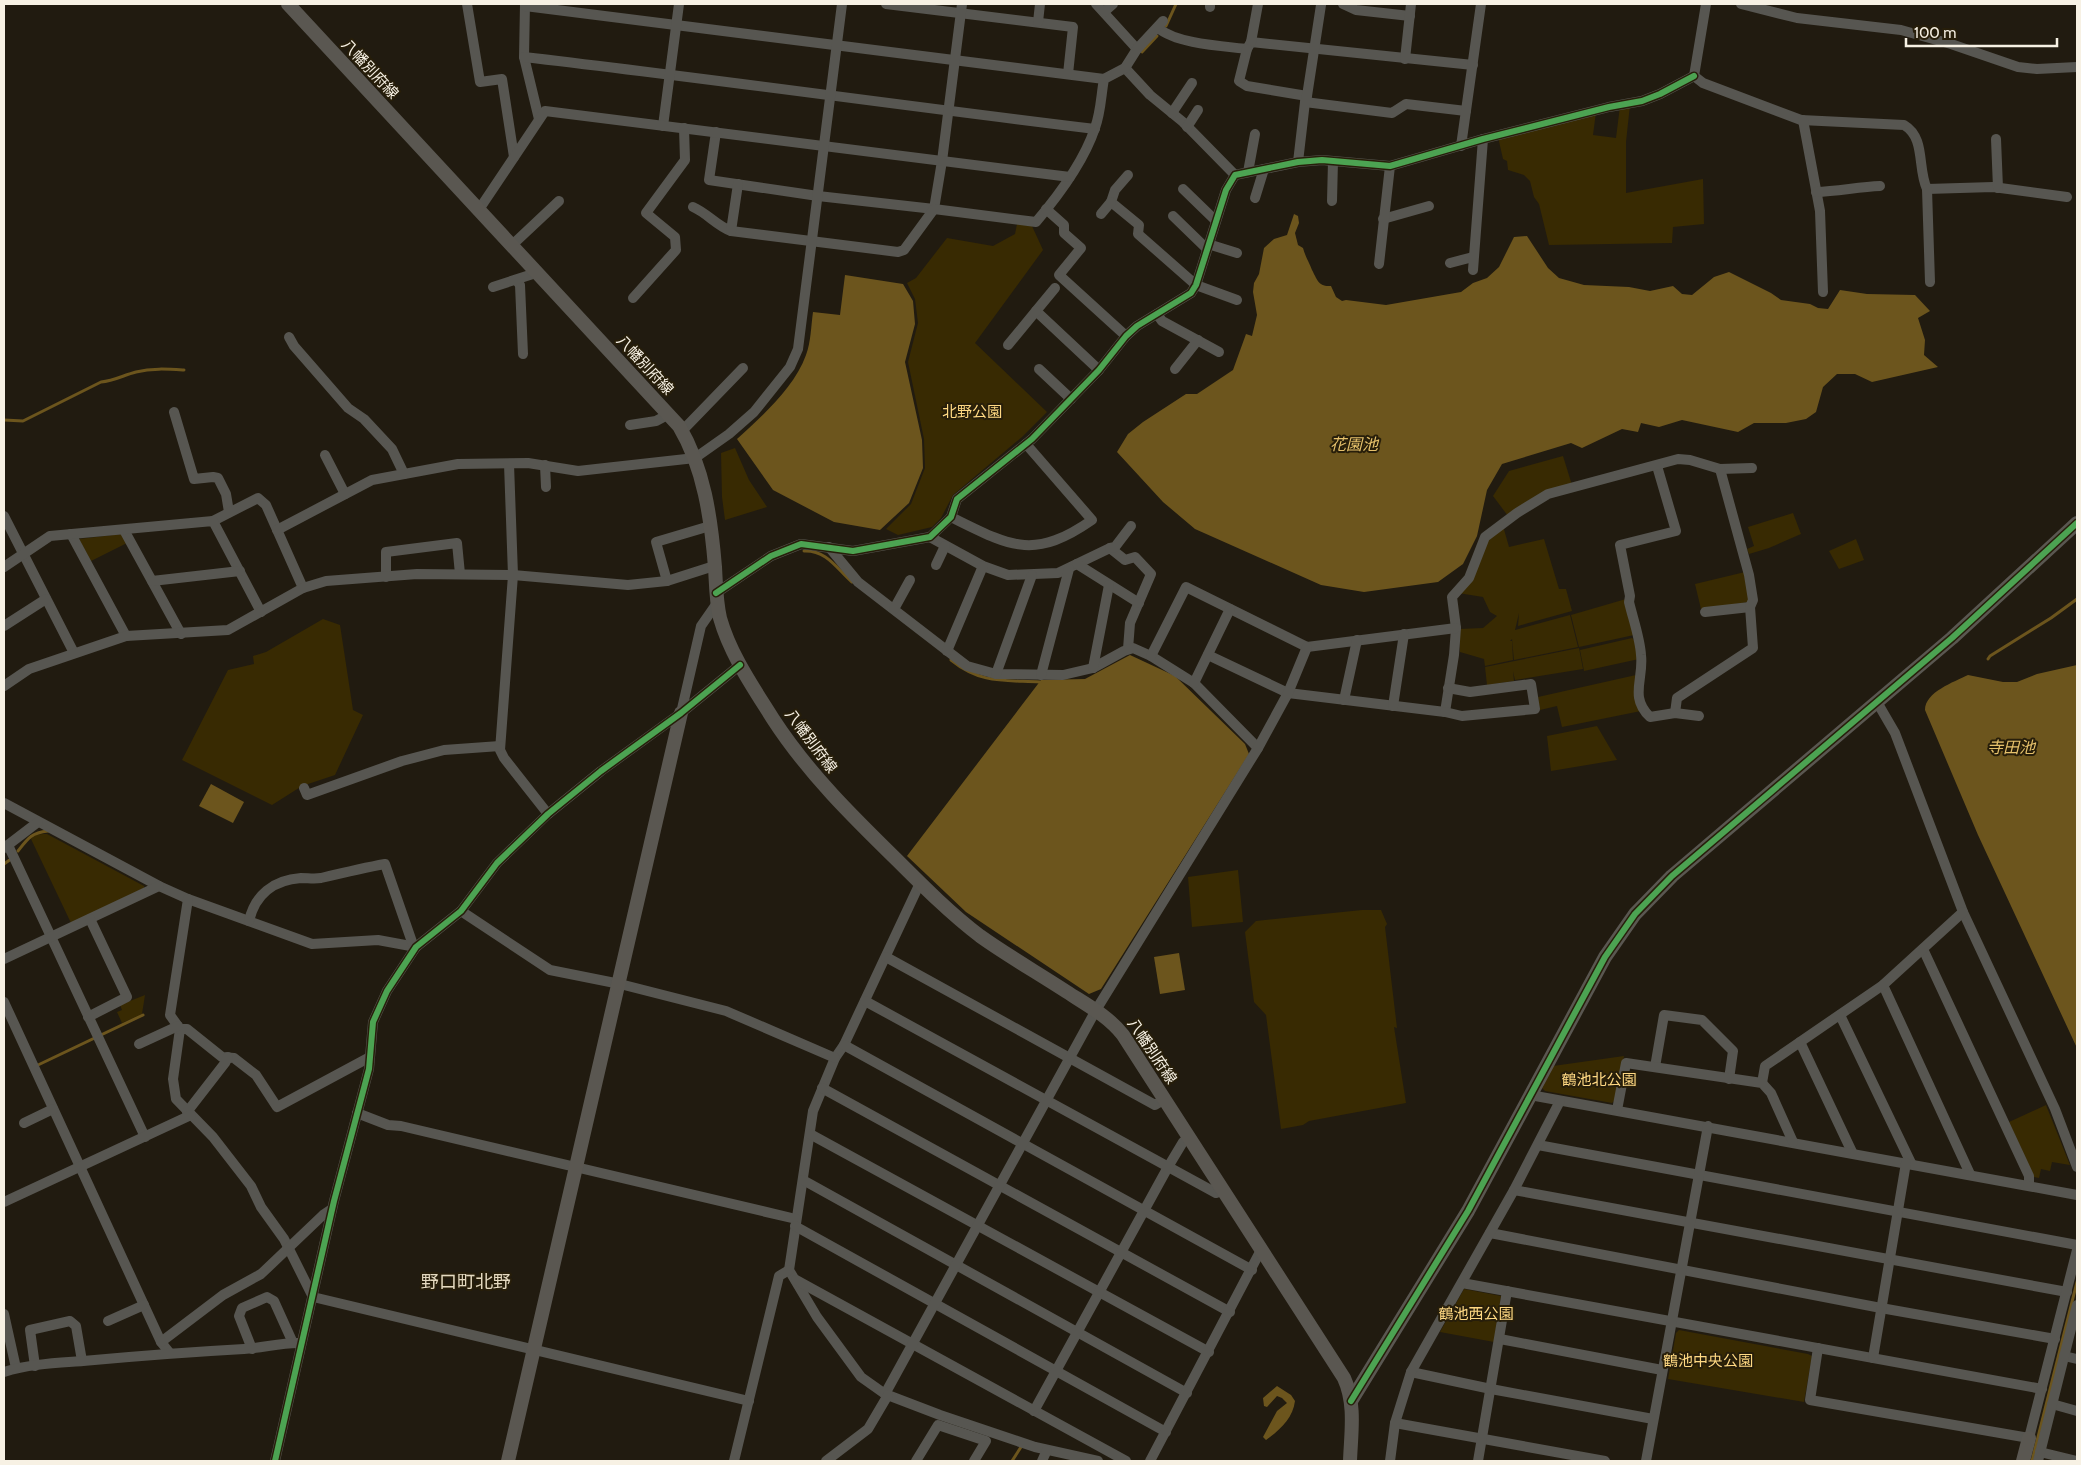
<svg xmlns="http://www.w3.org/2000/svg" width="2081" height="1465" font-family="Cabin,'Noto Sans JP',sans-serif">
<rect width="100%" height="100%" fill="#211b10"/>
<g fill="#382a02">
<polygon points="1630,105 1626,142 1626,193 1703,179 1704,224 1673,227 1672,243 1549,245 1539,204 1534,197 1530,181 1524,175 1508,170 1507,161 1503,159 1498,137 1596,112 1593,135 1616,138 1620,106"/>
<polygon points="1017,224 1032,226 1043,250 975,343 1047,412 1022,437 953,495 941,518 932,527 898,535 886,529 911,504 925,468 924,439 908,362 918,323 915,299 907,283 916,278 947,238 993,246 1015,234"/>
<polygon points="735,448 749,480 767,507 725,520 722,497 721,453"/>
<polygon points="1563,456 1572,485 1508,516 1493,496 1509,471"/>
<polygon points="1793,513 1801,534 1769,548 1749,554 1747,549 1754,546 1748,527"/>
<polygon points="1503,526 1509,547 1544,539 1559,589 1566,589 1572,611 1518,626 1519,613 1515,630 1570,615 1578,647 1514,660 1512,639 1510,641 1512,641 1513,660 1485,666 1484,659 1460,652 1459,629 1483,628 1497,616 1490,612 1483,597 1458,593 1486,543"/>
<polygon points="122,534 127,543 91,561 79,539"/>
<polygon points="1856,539 1864,560 1839,569 1829,551"/>
<polygon points="1745,572 1749,602 1701,609 1695,584"/>
<polygon points="1626,599 1634,635 1579,647 1571,615"/>
<polygon points="323,619 340,625 353,710 363,715 335,775 302,786 272,805 182,760 228,670 254,664 253,656 266,652"/>
<polygon points="1632,638 1635,641 1639,659 1584,671 1580,650"/>
<polygon points="1579,648 1583,669 1515,680 1513,671 1514,681 1487,685 1485,667"/>
<polygon points="1636,675 1641,711 1562,727 1557,706 1540,710 1538,697"/>
<polygon points="1597,726 1617,760 1551,771 1547,736"/>
<polygon points="43,834 47,834 144,886 144,888 71,923 31,839 34,835"/>
<polygon points="1238,870 1243,922 1192,927 1188,877"/>
<polygon points="1362,910 1381,910 1387,924 1385,927 1397,1028 1394,1027 1406,1103 1309,1121 1303,1125 1281,1129 1266,1015 1254,1002 1245,932 1256,921"/>
<polygon points="145,995 142,1014 122,1023 117,1012 122,1010 120,1005"/>
<polygon points="1624,1056 1615,1100 1612,1103 1545,1091 1541,1087 1553,1066"/>
<polygon points="2046,1105 2070,1165 2052,1162 2050,1171 2041,1169 2039,1178 2034,1177 2009,1122"/>
<polygon points="1464,1289 1501,1296 1494,1342 1440,1332"/>
<polygon points="1679,1330 1808,1354 1812,1356 1804,1402 1668,1379 1676,1333"/>
</g>
<g fill="#6c551d">
<path d="M1294 214 1298 216 1299 223 1295 233 1298 245 1303 248C1305 256 1309 262 1312 270 1317 279 1318 287 1331 286L1336 297 1342 301 1346 300 1386 305 1461 292 1473 283 1487 278 1499 267 1514 237 1527 236 1548 268 1559 278 1584 285 1629 287 1650 291 1673 286 1682 294 1692 295 1714 277 1729 272 1771 293 1781 300 1810 304 1818 308 1828 309 1840 290 1867 294 1915 295 1930 311 1918 318 1925 340 1924 355 1938 367 1872 382 1855 374H1837L1823 387 1816 412 1806 419 1786 423H1754L1738 432 1682 420 1659 427 1641 423 1638 432 1622 429 1582 448 1571 443 1502 464 1487 490 1477 536 1463 564 1438 582 1364 592 1321 585 1195 529 1163 502 1117 452 1128 434 1143 422 1186 394H1197L1233 370 1246 334 1252 336 1257 315 1253 292 1254 283 1259 274 1264 248 1274 239 1287 235Z"/>
<path d="M845 275 903 284 913 301 915 324 905 362 922 440 923 468 909 503 880 530 834 522 773 490 737 439C763 415 794 388 806 355 811 342 811 326 813 312L840 315Z"/>
<polygon points="1130,655 1175,676 1245,744 1249,754 1101,989 1089,994 966,912 907,856 1041,680 1085,679"/>
<path d="M2077 665V1048L1978 835 1925 710C1925 692 1954 682 1968 675L2003 682H2017L2037 674Z"/>
<polygon points="211,784 244,802 233,823 199,806"/>
<polygon points="1179,953 1185,990 1160,994 1154,957"/>
<path d="M1277 1386 1291 1395 1295 1401C1293 1418 1280 1430 1266 1440L1263 1437 1277 1411 1287 1403 1282 1398 1277 1396 1267 1407 1264 1406 1263 1398Z"/>
</g>
<g fill="none" stroke-linecap="round" stroke-linejoin="round">
<g stroke="#6c551d" stroke-width="3">
<polyline points="1166,26 1176,4"/>
<polyline points="1142,52 1157,36"/>
<path d="M4 420 23 421 101 382C114 381 124 375 136 372 152 368 167 369 184 370"/>
<path d="M804 551C827 550 837 569 852 582"/>
<polyline points="1988,659 1990,656 2051,618 2077,599"/>
<path d="M951 660C981 684 1004 680 1040 682"/>
<path d="M18 851C28 838 31 833 48 831"/>
<polyline points="4,864 11,859"/>
<polyline points="38,1065 143,1015"/>
<polyline points="1012,1461 1021,1447"/>
<polyline points="2032,1461 2077,1282"/>
</g>
<g stroke="#575651" stroke-width="10">
<polyline points="467,4 480,82 502,79 514,157"/>
<polyline points="525,4 524,57 539,119"/>
<polyline points="886,4 1073,27 1068,74"/>
<polyline points="1096,4 1137,49"/>
<polyline points="1343,4 1356,10 1410,16"/>
<polyline points="1741,4 1797,18 1901,30 1951,44 2018,67 2037,69 2077,67"/>
<polyline points="525,6 1104,79"/>
<polyline points="1210,7 1210,4"/>
<polyline points="1104,12 1113,4"/>
<polyline points="1038,22 1040,4"/>
<path d="M1158 28C1177 44 1222 46 1247 49L1251 42 1473 65"/>
<polyline points="1251,42 1258,4"/>
<polyline points="1247,49 1239,81 1247,86 1307,96"/>
<path d="M524 57C714 79 904 106 1095 129"/>
<polyline points="1405,59 1411,4"/>
<polyline points="1125,68 1150,95 1183,122 1235,175"/>
<path d="M1694 76 1703 83 1801 120 1904 125C1926 138 1917 168 1927 189L1993 187 2067 197"/>
<polyline points="1694,76 1706,4"/>
<polyline points="1305,102 1392,113 1406,104 1466,111"/>
<polyline points="1172,113 1192,83"/>
<polyline points="1803,120 1820,211 1823,292"/>
<polyline points="663,126 679,4"/>
<polyline points="1187,127 1198,110"/>
<polyline points="716,132 709,180 818,196 934,209 942,161 962,4"/>
<polyline points="1996,139 1998,188"/>
<polyline points="1461,146 1481,4"/>
<polyline points="1298,162 1305,102 1307,96 1321,5"/>
<polyline points="1248,172 1255,134"/>
<polyline points="1128,175 1115,190 1111,202 1139,225 1138,234 1196,285 1237,300"/>
<polyline points="1183,189 1215,220"/>
<polyline points="1927,189 1930,282"/>
<path d="M1816 192C1838 191 1859 187 1880 186"/>
<polyline points="1255,198 1264,169"/>
<polyline points="1332,201 1333,161"/>
<path d="M693 207C707 213 717 226 731 231L898 252 904 250 934 209 1036 222C1059 195 1084 161 1095 128 1101 112 1101 95 1104 79L1125 68 1137 49 1163 21"/>
<polyline points="1046,209 1064,225 1064,233 1081,248 1059,275 1126,336"/>
<polyline points="478,211 545,111 1070,177"/>
<polyline points="1101,214 1111,202"/>
<polyline points="1173,216 1207,249"/>
<polyline points="1383,219 1429,206"/>
<polyline points="731,231 738,184"/>
<polyline points="1208,244 1237,253"/>
<polyline points="511,246 559,201"/>
<polyline points="1450,263 1473,257"/>
<polyline points="1379,264 1390,166"/>
<polyline points="1473,270 1483,139"/>
<polyline points="516,280 520,285 523,354"/>
<polyline points="493,287 536,273"/>
<polyline points="1055,288 1036,311 1099,370"/>
<polyline points="633,298 676,250 675,237 646,213 685,160 684,128"/>
<polyline points="1157,314 1162,321 1219,352"/>
<polyline points="289,337 294,346 348,408 364,419 392,449 404,474"/>
<polyline points="1008,345 1036,311"/>
<polyline points="1039,369 1071,399"/>
<polyline points="1175,369 1198,340"/>
<polyline points="174,412 194,479 213,477 218,478 226,494 229,512"/>
<polyline points="630,425 656,421 669,414"/>
<polyline points="682,431 743,368"/>
<polyline points="325,455 345,494"/>
<polyline points="509,464 513,575 500,750 504,758 548,814"/>
<polyline points="545,465 546,487"/>
<path d="M1657 466 1676 531 1620 545 1630 596 1629 602C1633 619 1640 638 1641 655 1644 679 1629 697 1650 717L1675 713 1699 716"/>
<polyline points="4,516 74,653"/>
<path d="M951 517C1010 546 1033 561 1092 520L1026 444"/>
<polyline points="213,521 258,498 266,505 303,588"/>
<polyline points="124,530 181,634"/>
<polyline points="277,530 372,480 458,464 528,463 578,471 695,458 729,434 754,412 790,367 798,349 842,4"/>
<polyline points="71,534 126,636"/>
<polyline points="930,537 983,566 1008,575 1058,573 1110,548 1125,560 1135,557 1151,574 1130,623 1128,649"/>
<polyline points="829,547 858,582 967,666 996,674 1063,675 1093,668 1124,651 1133,648 1151,656 1194,683 1258,748"/>
<polyline points="1110,548 1115,547 1131,526"/>
<polyline points="1077,564 1139,603"/>
<polyline points="936,565 945,546"/>
<polyline points="4,567 50,536 213,521 261,612"/>
<polyline points="386,577 386,552 457,543 460,574"/>
<polyline points="152,581 240,571"/>
<polyline points="667,581 656,542 710,526"/>
<polyline points="716,593 771,556 801,544 853,551 930,537 951,517 957,499 1032,439 1099,370 1126,336 1137,326 1191,293 1196,285 1226,190 1235,175 1298,162 1322,160 1390,166 1483,139 1609,107 1642,101 1660,94 1694,76"/>
<polyline points="894,609 910,580"/>
<polyline points="1705,612 1750,607"/>
<polyline points="4,626 46,599"/>
<polyline points="947,651 983,566"/>
<polyline points="1208,655 1288,693 1445,712 1454,655 1456,628 1452,597 1469,578 1485,537 1517,513 1548,494 1678,459 1690,460 1720,469 1752,468"/>
<polyline points="1151,656 1186,587 1307,647 1456,628"/>
<polyline points="1093,668 1109,585"/>
<polyline points="996,674 1032,575"/>
<polyline points="1041,675 1069,569"/>
<polyline points="1194,683 1230,609"/>
<polyline points="4,686 29,669 126,636 228,630 303,588 326,581 417,574 513,575 628,585 667,581 714,566"/>
<polyline points="1344,700 1357,640"/>
<polyline points="1877,702 1895,733 1963,912 2055,1109 2077,1167"/>
<polyline points="1393,706 1404,634"/>
<polyline points="1445,712 1462,716 1535,709 1531,684 1470,692 1448,688"/>
<polyline points="681,713 701,626 717,603"/>
<polyline points="1675,713 1677,698 1753,648 1750,607 1753,600 1749,575 1720,469"/>
<polyline points="304,788 307,795 402,761 444,750 500,746"/>
<polyline points="4,803 159,886 188,899 312,944 378,940 416,947"/>
<polyline points="8,845 145,1137"/>
<polyline points="4,848 38,822"/>
<polyline points="920,883 844,1045 835,1058 813,1111 789,1270 817,1317 861,1377 885,1394 940,1415 1035,1447 1098,1461"/>
<polyline points="188,899 170,1015 180,1029 173,1079 176,1099 213,1137 251,1186 261,1207 284,1239 313,1297 749,1401"/>
<polyline points="461,911 550,970 620,984 726,1011 835,1058"/>
<path d="M249 921C255 895 273 880 301 878 308 878 314 879 321 878 342 873 363 868 385 864L412 942 416 947"/>
<polyline points="1923,949 2029,1176 2029,1185"/>
<polyline points="886,957 1155,1105 1165,1099"/>
<polyline points="4,959 159,886"/>
<polyline points="1883,985 1970,1174"/>
<polyline points="865,1001 1216,1193 1224,1190"/>
<polyline points="4,1002 161,1342 169,1352"/>
<polyline points="1840,1015 1911,1163"/>
<polyline points="88,1017 127,997 90,919"/>
<polyline points="180,1029 187,1029 222,1057 234,1058 256,1075 277,1107 370,1057"/>
<polyline points="1800,1042 1852,1152"/>
<polyline points="139,1044 178,1026"/>
<polyline points="844,1045 1252,1270"/>
<polyline points="1655,1067 1664,1015 1702,1020 1733,1051 1729,1079"/>
<polyline points="1762,1083 1765,1066 1883,985 1963,912"/>
<polyline points="822,1088 1230,1312"/>
<polyline points="1530,1095 2077,1195"/>
<polyline points="1617,1110 1626,1063 1762,1083 1771,1093 1793,1142"/>
<polyline points="187,1112 225,1063 228,1057"/>
<polyline points="357,1113 388,1125 401,1126 796,1219"/>
<polyline points="24,1123 53,1109"/>
<polyline points="810,1134 1209,1352"/>
<polyline points="1538,1145 2077,1245"/>
<polyline points="803,1180 1187,1393"/>
<polyline points="1514,1190 2067,1292"/>
<polyline points="4,1202 191,1115"/>
<polyline points="795,1226 1166,1432"/>
<polyline points="1490,1233 1881,1308 2055,1339"/>
<polyline points="796,1280 1126,1461"/>
<polyline points="1462,1283 2042,1389"/>
<polyline points="4,1314 16,1368"/>
<polyline points="108,1321 144,1305"/>
<polyline points="1500,1339 1662,1370"/>
<polyline points="161,1342 223,1295 261,1274 323,1215 332,1209"/>
<polyline points="1818,1348 1810,1400 2029,1438 2077,1250"/>
<polyline points="252,1349 239,1316 242,1308 267,1297 274,1301 293,1343"/>
<polyline points="2064,1356 2077,1359"/>
<polyline points="1873,1358 1906,1163"/>
<polyline points="35,1366 30,1330 70,1321 76,1326 82,1361"/>
<path d="M4 1372C29 1364 57 1363 83 1361 137 1356 190 1352 244 1349 263 1348 283 1342 301 1343"/>
<polyline points="1411,1372 1491,1389 1653,1419"/>
<polyline points="885,1394 1096,1010 1258,748 1288,693 1307,647"/>
<polyline points="2052,1404 2077,1411"/>
<polyline points="1034,1411 1168,1167 1183,1142 1190,1137"/>
<polyline points="1395,1423 1605,1461"/>
<polyline points="2040,1452 2077,1461"/>
<polyline points="275,1461 334,1201 369,1069 373,1022 387,991 416,947 461,911 497,863 548,814 601,771 681,713 740,665"/>
<polyline points="734,1461 779,1276 789,1270"/>
<polyline points="826,1461 868,1429 888,1395"/>
<polyline points="916,1461 938,1425 986,1441 974,1461"/>
<polyline points="1042,1461 1047,1450"/>
<polyline points="1150,1461 1262,1248"/>
<polyline points="1390,1461 1395,1423 1411,1372 1514,1190 1560,1101"/>
<polyline points="1478,1461 1507,1291"/>
<polyline points="1646,1461 1708,1126"/>
<polyline points="2038,1461 2077,1305"/>
</g>
<g stroke="#5a5751" stroke-width="14">
<path d="M288 4 679 426C704 468 711 518 715 567 716 584 716 601 720 618 730 654 753 687 773 719 808 773 853 817 898 861 924 887 951 914 980 936 1008 956 1038 973 1067 992 1087 1005 1108 1016 1123 1035L1344 1378C1356 1404 1351 1433 1350 1461"/>
<polyline points="1351,1401 1468,1211 1605,957 1635,914 1672,876 1952,638 2077,523"/>
<polyline points="508,1461 681,713"/>
<polyline points="2023,1461 2029,1438"/>
</g>
<defs>
<g id="cycleway">
<polyline points="716,593 771,556 801,544 853,551 930,537 951,517 957,499 1032,439 1099,370 1126,336 1137,326 1191,293 1196,285 1226,190 1235,175 1298,162 1322,160 1390,166 1483,139 1609,107 1642,101 1660,94 1694,76"/>
<polyline points="1351,1401 1468,1211 1605,957 1635,914 1672,876 1952,638 2077,523"/>
<polyline points="275,1461 334,1201 369,1069 373,1022 387,991 416,947 461,911 497,863 548,814 601,771 681,713 740,665"/>
</g>
</defs>
<use href="#cycleway" stroke="#271e0a" stroke-width="9"/>
<use href="#cycleway" stroke="#4ca352" stroke-width="6"/>
</g>
<g text-anchor="middle" stroke-width="4" stroke-linejoin="round" paint-order="stroke">
<g font-size="15" fill="#f7f1e4" stroke="#271e0a">
<text transform="translate(370 69) rotate(47)" y="5">八幡別府線</text>
<text transform="translate(645 365) rotate(47)" y="5">八幡別府線</text>
<text transform="translate(811 741) rotate(53)" y="5">八幡別府線</text>
<text transform="translate(1152 1051) rotate(56)" y="5">八幡別府線</text>
</g>
<g font-size="15" fill="#ffd983" stroke="#271e0a">
<text x="972" y="417">北野公園</text>
<text x="1599" y="1085">鶴池北公園</text>
<text x="1476" y="1319">鶴池西公園</text>
<text x="1708" y="1366">鶴池中央公園</text>
</g>
<g font-size="16" font-style="italic" fill="#e6c16b" stroke="#271e0a">
<text x="1354" y="450">花園池</text>
<text x="2011" y="753">寺田池</text>
</g>
<g font-size="18" fill="#e4d9c0" stroke="#271e0a">
<text x="466" y="1288">野口町北野</text>
</g>
</g>
<rect width="2081" height="1465" fill="none" stroke="#f7f1e4" stroke-width="10"/>
<path d="M1906 38v8h151v-8" fill="none" stroke="#f7f1e4" stroke-width="2.5"/>
<text x="1914" y="38" font-size="15" fill="#f7f1e4" stroke="#271e0a" stroke-width="4" paint-order="stroke">100 m</text>
</svg>
